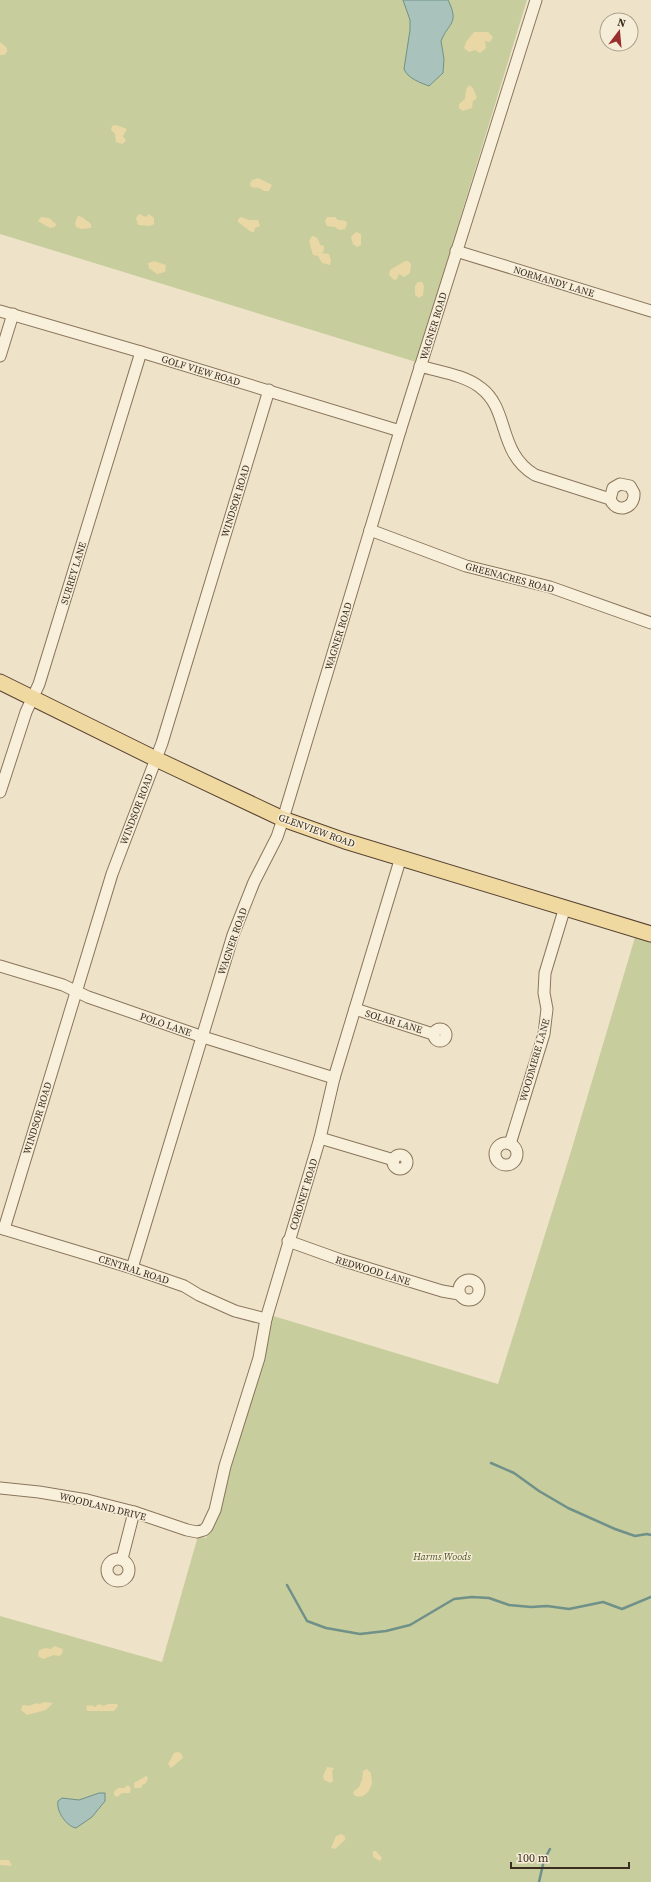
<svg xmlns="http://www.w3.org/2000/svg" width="651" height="1882" font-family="'Source Serif 4',serif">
<rect width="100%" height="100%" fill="#eee3c8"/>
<g fill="#c7cd9c">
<polygon points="0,0 527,0 416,362 0,234"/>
<polygon points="636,934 651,938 651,1882 0,1882 0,1616 162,1662 198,1536 206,1538 213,1525 270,1315 498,1384 569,1158"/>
</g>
<g fill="#e9d8a6">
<polygon points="474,32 488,32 493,37 490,42 485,41 486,48 480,53 475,50 469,52 464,48 466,42"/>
<polygon points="0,42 7,48 7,52 4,55 0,55"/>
<polygon points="469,85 473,88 477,98 473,101 472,108 463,111 459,108 459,104 465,99 466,90"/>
<polygon points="116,125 127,129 123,136 126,141 122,144 116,142 115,134 111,130 112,126"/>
<polygon points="258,178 272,185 269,191 264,191 259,188 251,187 250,184 252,180"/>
<polygon points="139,214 146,217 149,214 154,218 154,224 150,226 138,225 136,218"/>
<polygon points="78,216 82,217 91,224 91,228 81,229 76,227 75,223"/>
<polygon points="41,217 49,218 56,224 55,227 50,228 38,221"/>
<polygon points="241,217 249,220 258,220 260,226 255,228 254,232 251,232 238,222 238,219"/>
<polygon points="327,217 335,217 338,220 346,221 347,224 345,229 339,230 335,227 327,226 325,221"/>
<polygon points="356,232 361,234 361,245 357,247 353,244 351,237"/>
<polygon points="312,236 316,237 319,241 320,245 324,246 324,250 322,253 329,254 331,261 330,265 322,263 318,256 313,255 309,241"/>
<polygon points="154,261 166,265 165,272 157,274 149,268 148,263"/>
<polygon points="405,261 408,261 411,264 410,273 404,277 399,274 397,279 394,280 389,275 390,270"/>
<polygon points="418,282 422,282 424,286 423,295 419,298 415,295 415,286"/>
<polygon points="54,1646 63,1649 62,1654 59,1656 54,1655 43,1659 38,1656 39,1650 46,1648 51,1649"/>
<polygon points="45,1702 53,1703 46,1710 27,1715 21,1710 22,1706 24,1705 28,1706 37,1703 39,1704"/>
<polygon points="99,1704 104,1706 108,1704 117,1704 118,1706 114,1711 87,1711 86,1706 91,1705 95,1707"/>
<polygon points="177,1752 181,1753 183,1758 171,1768 168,1764 174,1753"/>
<polygon points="327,1767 334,1768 332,1771 333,1781 331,1783 324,1780 323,1776"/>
<path d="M367 1769 371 1773C371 1776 372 1779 372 1783 370 1792 363 1800 354 1795L353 1792 359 1787 362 1780 363 1771Z"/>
<polygon points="146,1776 148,1778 146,1783 142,1785 141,1788 134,1788 134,1783"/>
<polygon points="128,1785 131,1788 130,1793 122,1793 117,1797 114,1795 114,1792 118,1788 124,1788"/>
<polygon points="342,1834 345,1837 345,1840 335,1849 331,1848 336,1836"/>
<polygon points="373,1851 376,1851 382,1858 380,1861 373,1857"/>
<polygon points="0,1860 9,1860 12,1866 0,1865"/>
</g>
<g fill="#a9c2bb" stroke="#6f9189">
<path d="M403 0H448C460 24 448 23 441 41L444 59 443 73 429 86C421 83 407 78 404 69L410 30V20Z"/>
<path d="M99 1793H105V1801L92 1817 76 1828C66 1826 56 1811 58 1801L62 1798 79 1800Z"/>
</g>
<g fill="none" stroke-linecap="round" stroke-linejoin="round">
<g stroke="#6f9189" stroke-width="2.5">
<polyline points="491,1463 514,1473 539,1491 568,1508 615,1529 635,1536 647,1534 651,1535"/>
<polyline points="287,1585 307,1621 326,1628 360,1634 386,1631 410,1625 454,1599 472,1597 489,1598 509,1605 531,1607 547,1606 569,1609 603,1602 622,1609 651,1597"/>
<polyline points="539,1882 544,1860 550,1849"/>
</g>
<defs>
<g id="minor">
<polyline points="456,251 651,311"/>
<polyline points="0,311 141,352 400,431"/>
<polyline points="0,356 13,314"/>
<path d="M420 366C440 372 465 375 481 388 510 410 497 452 535 475L610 499C616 514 635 509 634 493L630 486 620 484 613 488 610 499"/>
<polyline points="370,530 466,566 550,587 651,623"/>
<polyline points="0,792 26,712 39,684 141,352"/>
<polyline points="0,966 63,985 88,997 203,1037 334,1078"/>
<polyline points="355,1009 433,1034"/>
<circle cx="440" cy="1035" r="6"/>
<polyline points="320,1138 394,1160"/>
<circle cx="506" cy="1154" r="11"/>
<polyline points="510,1144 544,1034 547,1009 544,993 545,973 565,907"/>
<circle cx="400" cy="1162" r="7"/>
<polyline points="0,1228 132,1268 184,1286 199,1295 235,1311 266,1319"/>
<polyline points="4,1229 112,874 162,743 269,390"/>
<polyline points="288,1241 341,1260 442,1291 459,1294"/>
<polyline points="132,1268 233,935 254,882 277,837 283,819 400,431 536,0"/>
<circle cx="469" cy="1290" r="10"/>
<polyline points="0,1488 39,1492 87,1500 134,1512 187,1530 197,1532 204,1530 207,1527 215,1510 225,1466 259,1358 266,1319 320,1138 334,1078 401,857"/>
<polyline points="122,1559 134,1512"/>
<circle cx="118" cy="1570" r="11"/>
</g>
<polyline id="major" points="0,682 156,759 283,819 345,841 651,934"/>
</defs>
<use href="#minor" stroke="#8a755d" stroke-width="13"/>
<use href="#major" stroke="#584331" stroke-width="17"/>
<use href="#minor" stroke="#f9f0db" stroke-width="11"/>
<use href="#major" stroke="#f0d8a1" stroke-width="15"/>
</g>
<g text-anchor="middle" stroke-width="3" stroke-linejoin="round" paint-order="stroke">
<g font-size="10" fill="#3b2d20" stroke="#f6edd8">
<text transform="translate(554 281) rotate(17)" y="4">NORMANDY LANE</text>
<text transform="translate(433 326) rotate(-73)" y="4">WAGNER ROAD</text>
<text transform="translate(201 370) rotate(17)" y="4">GOLF VIEW ROAD</text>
<text transform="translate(235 501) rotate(-73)" y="4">WINDSOR ROAD</text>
<text transform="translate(73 573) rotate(-73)" y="4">SURREY LANE</text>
<text transform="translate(510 577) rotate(15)" y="4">GREENACRES ROAD</text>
<text transform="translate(338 636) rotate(-73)" y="4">WAGNER ROAD</text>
<text transform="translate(136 809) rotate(-69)" y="4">WINDSOR ROAD</text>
<text transform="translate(317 830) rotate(20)" y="4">GLENVIEW ROAD</text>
<text transform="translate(232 941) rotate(-71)" y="4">WAGNER ROAD</text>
<text transform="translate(394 1021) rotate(17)" y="4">SOLAR LANE</text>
<text transform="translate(166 1024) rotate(19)" y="4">POLO LANE</text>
<text transform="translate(534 1060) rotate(-74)" y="4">WOODMERE LANE</text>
<text transform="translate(37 1118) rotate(-73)" y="4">WINDSOR ROAD</text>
<text transform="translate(303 1194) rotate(-73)" y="4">CORONET ROAD</text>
<text transform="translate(134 1269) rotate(18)" y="4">CENTRAL ROAD</text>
<text transform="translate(373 1270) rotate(17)" y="4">REDWOOD LANE</text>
<text transform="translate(103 1506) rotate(14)" y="4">WOODLAND DRIVE</text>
</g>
<g font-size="10" font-style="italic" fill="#4b5727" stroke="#f6edd8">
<text x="442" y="1560">Harms Woods</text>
</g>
</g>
<g transform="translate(619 32) rotate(16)"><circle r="19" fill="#f6edd8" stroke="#aba08e"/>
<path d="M0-3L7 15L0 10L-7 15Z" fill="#992e2e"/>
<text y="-6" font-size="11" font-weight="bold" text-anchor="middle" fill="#3b2d20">N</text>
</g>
<path d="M511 1862v6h118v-6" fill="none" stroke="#3b2d20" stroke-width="2"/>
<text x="517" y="1862" font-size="12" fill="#3b2d20" stroke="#f6edd8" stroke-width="3" paint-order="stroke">100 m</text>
</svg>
